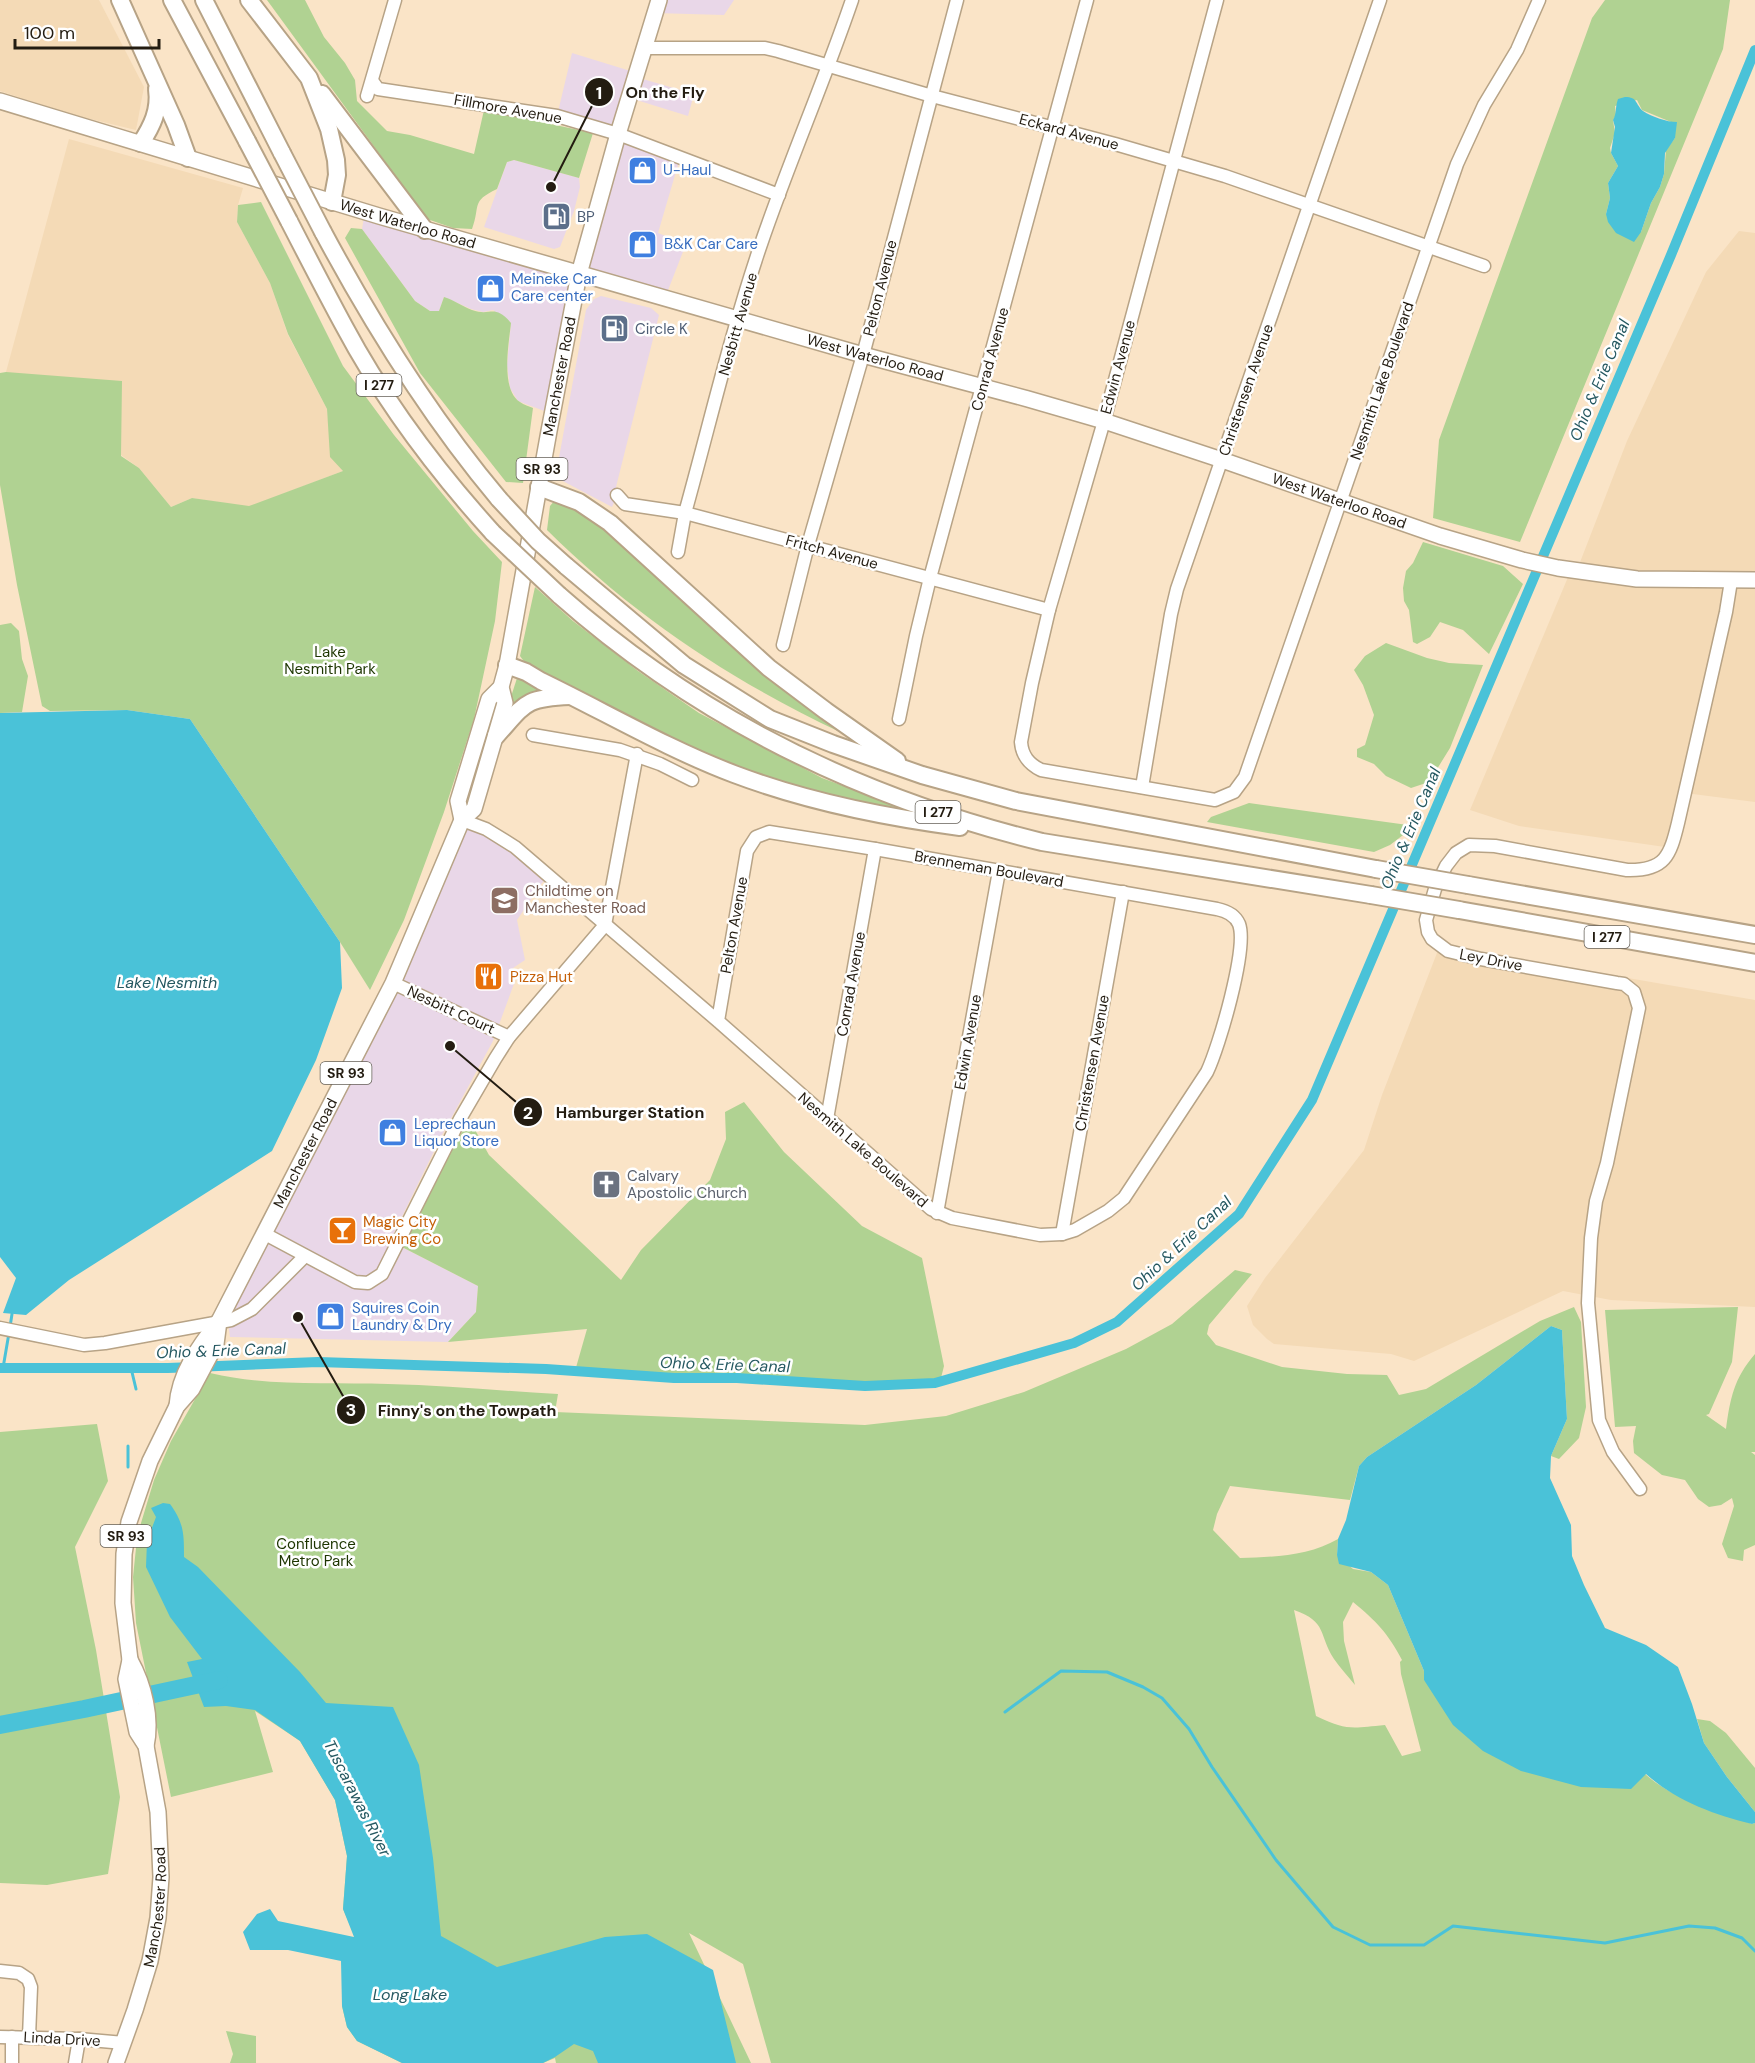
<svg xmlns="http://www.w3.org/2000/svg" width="1755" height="2063" font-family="'DM Sans',sans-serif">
<rect width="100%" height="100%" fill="#fae4c7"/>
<g fill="#e9d7e8">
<polygon points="659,0 734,0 724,15 655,13"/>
<polygon points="572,53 637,73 636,77 694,94 688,116 630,98 618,134 680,158 658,233 686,244 665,298 579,275 552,414 518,401 510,388 507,365 511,323 493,310 483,312 471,309 444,297 439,311 430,311 415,301 362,229 365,212 579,274 618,134 557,116"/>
<polygon points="514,160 579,178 580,187 574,211 560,247 554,249 484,227 507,162"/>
<polygon points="601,296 651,308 659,315 616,487 617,495 612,507 559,479 558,463 586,310 594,299"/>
<polygon points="462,820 486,829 549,876 542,883 517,920 525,960 510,970 515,981 493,1041 442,1135 390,1241 478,1286 476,1312 448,1342 230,1337 226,1307 393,983"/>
</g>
<g fill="#f4dab6">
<polygon points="0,0 99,0 144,87 136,130 74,115 0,91"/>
<polygon points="69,139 243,188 238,205 237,222 270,283 288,335 327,409 329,431 343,471 249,507 192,498 171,507 139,468 6,372"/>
<polygon points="1739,231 1755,233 1755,802 1685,793 1672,848 1519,826 1470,810 1571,570 1577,570 1627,441 1706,272"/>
<polygon points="1442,940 1460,949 1755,1000 1755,1307 1611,1300 1563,1291 1414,1361 1391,1354 1274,1344 1267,1339 1253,1325 1247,1306 1265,1278 1364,1150 1382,1095"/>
</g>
<g fill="#b0d292" fill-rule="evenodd">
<path d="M267 0H305L324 37 345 63 355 80 357 101 387 131 410 135 474 154 484 110 593 133 579 178 514 160 507 162 497 189C470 202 481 205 472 229L453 228 427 219Z"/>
<path d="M1605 0H1730L1723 49 1520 542 1433 518 1439 440 1592 18ZM1637 100 1642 110 1671 122 1675 138 1666 150 1664 174 1660 187 1651 203 1641 232 1606 214 1610 198 1608 183 1618 166 1611 153 1610 148 1615 133 1613 120 1616 115 1615 106Z"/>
<polygon points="261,202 343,366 394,435 473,531 502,562 495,621 474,719 444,812 404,920 370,990 340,942 190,719 127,710 50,711 42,706 17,585 0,485 0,373 6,372 122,381 121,456 139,468 171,507 192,498 249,506 343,471 330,457 327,409 288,334 270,283 237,222 238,205"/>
<path d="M351 228 362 229 415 301 430 311H439L444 297C454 300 462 306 472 310 491 317 494 303 511 323 509 343 500 389 520 402 524 405 529 406 533 408L523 483 506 482 420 373 345 238Z"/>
<path d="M555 500 566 501 609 530 665 585 717 631 841 728 840 732C730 680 634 616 547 530L550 506Z"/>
<polygon points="1423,542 1503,566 1523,584 1489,654 1463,630 1440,622 1430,637 1417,644 1413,642 1409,610 1404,601 1403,588 1406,571 1413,563"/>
<path d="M535 587 573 621 638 671 699 713 822 778 908 810 907 814C873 806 838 801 804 791 709 762 621 715 531 671L520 656Z"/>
<polygon points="11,623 19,631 22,659 28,676 22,712 0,713 0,625"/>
<polygon points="1386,643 1427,658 1449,663 1483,665 1450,748 1429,782 1411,788 1386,776 1374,764 1357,757 1357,749 1365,745 1374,715 1363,685 1354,670 1365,656"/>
<polygon points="518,675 548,689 507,709"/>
<polygon points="1249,803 1415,826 1390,845 1374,852 1207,822 1211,817"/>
<polygon points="744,1102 784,1152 862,1226 922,1258 944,1366 940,1382 865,1386 678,1378 575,1371 587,1329 448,1342 476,1312 478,1286 400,1246 469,1119 489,1155 621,1280 641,1250 710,1180 726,1139 725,1112"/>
<path d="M1235 1270 1252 1274 1209 1325 1207 1334 1216 1345 1282 1367 1347 1374 1387 1375 1399 1395 1426 1389 1540 1321 1574 1307 1581 1322 1586 1407 1579 1438 1559 1459 1551 1456 1567 1419 1562 1330 1551 1326 1476 1385 1367 1457 1359 1466 1350 1500 1230 1486 1217 1514 1213 1530 1240 1558C1273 1557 1309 1556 1338 1539L1337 1555 1353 1569 1371 1572 1388 1585 1424 1671V1680L1645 1774C1674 1800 1716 1810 1752 1824L1755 1823V2063H771L743 1964 689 1933 751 2063H556L555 2058 543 2063H402L357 2041 347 2027 342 2006 355 1937 343 1909 347 1856 335 1800 300 1741 255 1711 273 1772 171 1797 136 1623 133 1577 136 1548 141 1523 154 1480 171 1441 210 1373C270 1387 327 1382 388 1384 445 1385 502 1391 558 1394L555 1412 865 1425 946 1416 1024 1392 1126 1349 1172 1324ZM1353 1602C1376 1621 1388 1633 1402 1660L1400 1662 1401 1674 1421 1751 1402 1756 1385 1725C1352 1728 1347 1731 1316 1716L1294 1610C1328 1622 1318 1634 1334 1659 1340 1668 1348 1676 1355 1685L1344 1641 1343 1622Z"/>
<path d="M1738 1307 1732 1362 1709 1414 1706 1415 1726 1429C1730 1399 1734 1378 1755 1354V1452H1751L1755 1455V1545L1744 1550 1743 1561 1728 1558 1722 1544 1734 1506 1732 1498 1721 1505 1709 1507 1698 1499 1685 1480 1662 1475 1634 1453 1633 1441 1636 1426 1615 1427 1605 1310Z"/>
<polygon points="97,1424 108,1481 75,1547 96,1650 120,1797 108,1874 47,1885 0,1883 0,1432"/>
<polygon points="1697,1719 1710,1721 1726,1733 1755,1768 1755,1812 1727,1777 1704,1743"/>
<polygon points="226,2031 256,2036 256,2063 230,2063 233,2054"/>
</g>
<g fill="#4ac2d8">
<path d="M1625 97C1638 97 1635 104 1643 111 1652 117 1667 122 1677 122L1675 138 1665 153 1664 174 1660 187 1651 203 1641 232 1634 242 1616 233 1608 222 1606 214 1610 198 1608 183 1618 166 1611 153 1615 127 1613 120C1617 113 1615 107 1618 99Z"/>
<polygon points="127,710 190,719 340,942 342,988 316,1060 272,1151 69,1280 26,1315 3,1313 16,1278 0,1257 0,713"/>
<path d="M1551 1326 1562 1330 1567 1419 1551 1456 1550 1478 1571 1525 1572 1556 1584 1585 1605 1628 1646 1645 1678 1667 1692 1704 1704 1743 1727 1777 1755 1812V1823L1752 1824C1714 1815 1675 1800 1646 1774L1631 1789 1581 1787 1521 1771 1483 1751 1453 1725 1424 1680V1671L1388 1585 1371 1572 1339 1564 1337 1555 1338 1539 1346 1520 1359 1466 1367 1457 1476 1385Z"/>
<path d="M163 1503 170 1504C184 1523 184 1534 184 1557L198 1567 300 1672 326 1703 393 1707 419 1765 433 1858 441 1936 497 1967 605 1937 647 1934 713 1970 736 2063H598L593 2051 574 2044 555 2057 543 2063H402L357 2041 347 2027 342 2006 341 1961 288 1950H250L243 1932 257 1914 270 1909 278 1921 354 1937 343 1909 347 1856 335 1800 300 1741 255 1710 226 1706 204 1707 187 1662 202 1659 170 1617 146 1567 147 1541 156 1517 151 1508Z"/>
</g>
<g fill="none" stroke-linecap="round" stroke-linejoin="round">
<g stroke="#4ac2d8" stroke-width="3">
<polyline points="10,1327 12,1314"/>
<polyline points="3,1368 9,1333"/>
<polyline points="131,1368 136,1389"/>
<polyline points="128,1446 128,1467"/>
<polyline points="1005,1712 1061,1671 1107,1672 1143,1687 1162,1698 1189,1729 1212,1767 1276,1860 1333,1927 1370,1945 1424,1945 1453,1926 1605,1943 1689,1926 1715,1928 1742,1938 1755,1951"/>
</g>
<polyline stroke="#4ac2d8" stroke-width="10" points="0,1368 168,1368 318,1362 546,1369 674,1378 737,1378 865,1386 935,1383 1074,1343 1117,1322 1239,1214 1312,1100 1671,255 1755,50"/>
<polyline stroke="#4ac2d8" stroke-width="18" points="0,1725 84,1709 219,1680"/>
<defs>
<g id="minor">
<path d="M1217 0 1104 421 1049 610 1032 683 1021 742C1022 756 1029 764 1041 770L1215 800 1234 792 1245 777 1457 164 1484 105 1517 50 1539 0"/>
<polyline points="644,48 765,48 778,51 932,96 1115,144 1225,176 1484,266"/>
<polyline points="373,82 378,89 557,116 618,134 779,195"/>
<polyline points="367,96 395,0"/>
<polyline points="617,495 625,504 685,513 1049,610"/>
<path d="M678 552 685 513C710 423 731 332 761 244 789 162 824 82 852 0"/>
<polyline points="783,645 808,545 863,355 957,0"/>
<polyline points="899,719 916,636 930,578 1087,0"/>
<polyline points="533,735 620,750 660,764 692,780"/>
<polyline points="1142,787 1171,614 1177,589 1380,0"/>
<path d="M462 820 486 829 515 847 718 1021 931 1209 952 1218 1040 1235 1062 1234 1075 1230 1108 1211 1124 1198 1207 1072C1219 1047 1248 948 1239 924 1235 915 1227 911 1217 909L875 849 769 832 756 837 747 851 718 1021"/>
<polyline points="393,983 509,1037"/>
<polyline points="827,1119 875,849"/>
<polyline points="937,1213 999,871"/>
<polyline points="265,1234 355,1282 368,1283 382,1274 460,1119 495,1059 509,1037 605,925 637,754"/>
<polyline points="1062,1234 1123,892"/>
<polyline points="0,1328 84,1345 105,1343 231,1320 252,1309 305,1256"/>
<path d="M1640 1489 1613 1452 1599 1420 1588 1303 1591 1238 1596 1201 1607 1163 1639 1008 1634 992 1624 984 1617 983 1481 959 1448 951 1432 939 1428 932 1426 920 1435 889 1446 866 1456 853 1469 845 1495 846 1627 870C1665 871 1670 856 1678 823L1726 612 1731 581"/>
<polyline points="0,1971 19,1973 28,1979 31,1987 29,2037"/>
<polyline points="0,2037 79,2039 124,2043"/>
<polyline points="12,2037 12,2063"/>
<polyline points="75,2063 79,2039"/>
</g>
<g id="major">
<path id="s1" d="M0 101 379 216 863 355 1028 399 1104 421 1222 460 1440 536 1522 560 1558 568 1637 579 1755 580"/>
<polyline points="462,820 458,801 489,699 501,687"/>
<path id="s2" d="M177 1406C179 1374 199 1346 219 1321L393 983 462 820 474 809 505 703 501 687 507 665 549 431 579 274 618 134 659 0"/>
<path d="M130 1660C144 1685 152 1718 146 1746"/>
<path id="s3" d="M116 2063 135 2010 150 1961 158 1918 161 1877 158 1812 146 1746 137 1732 126 1679 130 1660 123 1603 124 1554 129 1522 150 1461 177 1406 192 1389 216 1344 219 1321"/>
</g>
<g id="highway">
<polyline points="120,0 176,125 188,158"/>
<polyline points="172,0 247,141"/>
<polyline points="204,0 282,153"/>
<polyline points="249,0 309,78 329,129 336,160 337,175 332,202"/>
<polyline points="322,94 425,230"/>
<path d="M141 143C152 126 160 110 157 89"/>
<path d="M289 221C307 256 325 291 344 326 384 401 436 470 493 533"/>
<path d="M323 232C374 327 430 417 499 499"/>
<polyline points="539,487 579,502 610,523 769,668 826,711 897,761"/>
<polyline points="566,566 684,665 770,719 833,744 922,775 1016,801 1376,869"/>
<path d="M559 595C699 719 861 798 1042 842L1371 895"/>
<path d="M507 665 526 672 541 681C605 712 668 749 734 774 808 802 883 817 960 827"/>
<path d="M496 736C526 703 524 698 570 696"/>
<polyline points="1468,885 1755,935"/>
<polyline points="1459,910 1755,963"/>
</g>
</defs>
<use href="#minor" stroke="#b7a386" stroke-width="15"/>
<use href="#major" stroke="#b7a386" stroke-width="18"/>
<use href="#highway" stroke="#b7a386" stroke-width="20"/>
<use href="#minor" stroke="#fff" stroke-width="12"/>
<use href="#major" stroke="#fff" stroke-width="15"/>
<use href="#highway" stroke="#fff" stroke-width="16"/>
<defs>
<g id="highway-bridge">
<polyline points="247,141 289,221"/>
<polyline points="282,153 323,232"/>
<polyline points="499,499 538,541 566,566"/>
<polyline points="493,533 559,595"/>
<polyline points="1376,869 1468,885"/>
<polyline points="1371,895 1459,910"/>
</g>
</defs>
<use href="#highway-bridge" stroke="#b7a386" stroke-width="20" stroke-linecap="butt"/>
<use href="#highway-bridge" stroke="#fff" stroke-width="16"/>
</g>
<defs>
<symbol id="shop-square" viewBox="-11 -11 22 22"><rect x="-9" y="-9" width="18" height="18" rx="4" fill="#3f7fe0" stroke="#fff"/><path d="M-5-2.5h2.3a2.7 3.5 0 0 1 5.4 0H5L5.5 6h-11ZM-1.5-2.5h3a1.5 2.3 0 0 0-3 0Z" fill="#fff"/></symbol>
<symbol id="fuel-square" viewBox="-11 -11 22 22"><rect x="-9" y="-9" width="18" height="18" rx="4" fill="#5c6f8a" stroke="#fff"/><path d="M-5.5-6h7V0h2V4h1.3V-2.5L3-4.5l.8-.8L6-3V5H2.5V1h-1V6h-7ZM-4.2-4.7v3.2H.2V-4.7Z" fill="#fff"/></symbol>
<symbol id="school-square" viewBox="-11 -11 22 22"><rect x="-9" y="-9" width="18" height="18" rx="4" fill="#8d6e63" stroke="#fff"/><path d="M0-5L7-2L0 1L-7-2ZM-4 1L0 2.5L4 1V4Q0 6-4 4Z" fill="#fff"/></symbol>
<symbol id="restaurant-square" viewBox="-11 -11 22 22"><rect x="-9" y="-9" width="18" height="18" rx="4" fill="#e8710a" stroke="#fff"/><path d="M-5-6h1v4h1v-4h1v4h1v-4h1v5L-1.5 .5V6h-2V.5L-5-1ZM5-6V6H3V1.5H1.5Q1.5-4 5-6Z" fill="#fff"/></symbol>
<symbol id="church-square" viewBox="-11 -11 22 22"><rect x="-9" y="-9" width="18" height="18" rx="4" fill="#6b7280" stroke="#fff"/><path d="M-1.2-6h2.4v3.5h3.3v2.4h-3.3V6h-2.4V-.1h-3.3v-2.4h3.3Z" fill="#fff"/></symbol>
<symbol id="bar-square" viewBox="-11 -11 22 22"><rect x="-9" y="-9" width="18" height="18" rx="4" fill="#e8710a" stroke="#fff"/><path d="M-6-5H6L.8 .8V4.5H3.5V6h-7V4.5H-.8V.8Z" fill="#fff"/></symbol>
</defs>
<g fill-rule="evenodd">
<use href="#shop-square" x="626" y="154" width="33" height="33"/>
<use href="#fuel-square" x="540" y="200" width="33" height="33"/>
<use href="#shop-square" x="626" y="228" width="33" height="33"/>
<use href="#shop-square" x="474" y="272" width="33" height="33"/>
<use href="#fuel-square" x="598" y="312" width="33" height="33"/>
<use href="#school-square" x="488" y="884" width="33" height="33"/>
<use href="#restaurant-square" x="472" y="960" width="33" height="33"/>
<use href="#shop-square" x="376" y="1116" width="33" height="33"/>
<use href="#church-square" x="590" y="1168" width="33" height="33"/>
<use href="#bar-square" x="326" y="1214" width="33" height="33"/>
<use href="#shop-square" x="314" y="1300" width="33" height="33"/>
</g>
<g text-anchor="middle" stroke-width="5" stroke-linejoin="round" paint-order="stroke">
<g fill="#fff" stroke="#656058" stroke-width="1.5">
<rect x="356.5" y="374" width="45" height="22" rx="4.5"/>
<rect x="516.5" y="458" width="51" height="22" rx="4.5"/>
<rect x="915.5" y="801" width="45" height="22" rx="4.5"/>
<rect x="1584.5" y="926" width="45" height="22" rx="4.5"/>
<rect x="320.5" y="1062" width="51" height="22" rx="4.5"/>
<rect x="100.5" y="1525" width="51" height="22" rx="4.5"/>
</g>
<g font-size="14" font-weight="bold" fill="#231c11">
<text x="379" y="390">I 277</text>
<text x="542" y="474">SR 93</text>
<text x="938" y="817">I 277</text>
<text x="1607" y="942">I 277</text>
<text x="346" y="1078">SR 93</text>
<text x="126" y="1541">SR 93</text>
</g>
<g font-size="15" fill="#231c11" stroke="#fff">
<text transform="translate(508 109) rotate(10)" y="5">Fillmore Avenue</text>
<text transform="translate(1069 132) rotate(15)" y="5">Eckard Avenue</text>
<text dy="5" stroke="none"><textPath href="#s1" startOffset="426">West Waterloo Road</textPath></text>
<text transform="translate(880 288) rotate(-76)" y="5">Pelton Avenue</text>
<text transform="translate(738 324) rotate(-74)" y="5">Nesbitt Avenue</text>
<text dy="5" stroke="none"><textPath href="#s1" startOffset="912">West Waterloo Road</textPath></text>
<text transform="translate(990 359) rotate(-75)" y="5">Conrad Avenue</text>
<text transform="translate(1118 367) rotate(-75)" y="5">Edwin Avenue</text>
<text dy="5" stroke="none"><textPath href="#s2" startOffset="1113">Manchester Road</textPath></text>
<text transform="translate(1382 381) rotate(-71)" y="5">Nesmith Lake Boulevard</text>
<text transform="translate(1246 390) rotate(-71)" y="5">Christensen Avenue</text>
<text dy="5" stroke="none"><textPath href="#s1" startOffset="1398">West Waterloo Road</textPath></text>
<text transform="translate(832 552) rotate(15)" y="5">Fritch Avenue</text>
<text transform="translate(989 869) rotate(10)" y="5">Brenneman Boulevard</text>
<text transform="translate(734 925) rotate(-80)" y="5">Pelton Avenue</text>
<text transform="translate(1491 960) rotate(11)" y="5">Ley Drive</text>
<text transform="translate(851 984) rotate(-80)" y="5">Conrad Avenue</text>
<text transform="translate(451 1010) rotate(25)" y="5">Nesbitt Court</text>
<text transform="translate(968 1042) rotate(-80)" y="5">Edwin Avenue</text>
<text transform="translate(1092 1063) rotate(-80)" y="5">Christensen Avenue</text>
<text transform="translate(863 1150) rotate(41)" y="5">Nesmith Lake Boulevard</text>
<text dy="5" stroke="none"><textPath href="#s2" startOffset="285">Manchester Road</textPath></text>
<text dy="5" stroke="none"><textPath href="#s3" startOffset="162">Manchester Road</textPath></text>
<text transform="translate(62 2039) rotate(3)" y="5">Linda Drive</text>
</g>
<g font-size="15" fill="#366cbe" stroke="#fff" text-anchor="start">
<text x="663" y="175">U-Haul</text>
<text x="664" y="249">B&amp;K Car Care</text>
<text x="511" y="284">Meineke Car<tspan x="511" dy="17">Care center</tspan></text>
<text x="414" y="1129">Leprechaun<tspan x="414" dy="17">Liquor Store</tspan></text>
<text x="352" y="1313">Squires Coin<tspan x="352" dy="17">Laundry &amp; Dry</tspan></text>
</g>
<g font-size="15" fill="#4e5e75" stroke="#fff" text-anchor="start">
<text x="577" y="222">BP</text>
<text x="635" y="334">Circle K</text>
</g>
<g font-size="15" fill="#1d3500" stroke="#fff">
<text x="330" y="657">Lake<tspan x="330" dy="17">Nesmith Park</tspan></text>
<text x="316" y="1549">Confluence<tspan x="316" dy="17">Metro Park</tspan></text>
</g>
<g font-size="15" fill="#785e54" stroke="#fff" text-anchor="start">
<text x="525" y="896">Childtime on<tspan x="525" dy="17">Manchester Road</tspan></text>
</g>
<g font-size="15" fill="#c56008" stroke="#fff" text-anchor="start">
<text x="510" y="982">Pizza Hut</text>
<text x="363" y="1227">Magic City<tspan x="363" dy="17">Brewing Co</tspan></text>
</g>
<g font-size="15" fill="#5b616d" stroke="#fff" text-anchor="start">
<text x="627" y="1181">Calvary<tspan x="627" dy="17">Apostolic Church</tspan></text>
</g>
<g font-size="16" font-style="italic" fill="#255861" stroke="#fff">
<text transform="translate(1599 380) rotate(-67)" y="6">Ohio &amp; Erie Canal</text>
<text transform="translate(1410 828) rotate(-67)" y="6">Ohio &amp; Erie Canal</text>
<text x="167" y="988">Lake Nesmith</text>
<text transform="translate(1181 1243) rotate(-43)" y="6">Ohio &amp; Erie Canal</text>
<text transform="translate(221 1350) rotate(-2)" y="6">Ohio &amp; Erie Canal</text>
<text transform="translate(725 1364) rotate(2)" y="6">Ohio &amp; Erie Canal</text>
<text transform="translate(358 1798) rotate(63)" y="6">Tuscarawas River</text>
<text x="410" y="2000">Long Lake</text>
</g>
</g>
<path fill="none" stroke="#231c11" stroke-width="2" d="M551 187L599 92M450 1046L528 1112M298 1317L351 1410"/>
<g fill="#231c11" stroke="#fff" stroke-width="2">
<circle cx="551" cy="187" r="6"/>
<circle cx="450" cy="1046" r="6"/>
<circle cx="298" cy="1317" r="6"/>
<circle cx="599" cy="92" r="15"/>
<circle cx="528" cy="1112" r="15"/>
<circle cx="351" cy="1410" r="15"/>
</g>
<g font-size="18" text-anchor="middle" font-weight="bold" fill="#fff">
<text x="599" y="99">1</text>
<text x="528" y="1119">2</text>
<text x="351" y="1416">3</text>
</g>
<g font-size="16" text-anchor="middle" font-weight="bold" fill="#231c11" stroke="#fff" stroke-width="5" stroke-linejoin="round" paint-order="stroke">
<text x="665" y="98">On the Fly</text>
<text x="630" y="1118">Hamburger Station</text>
<text x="467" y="1416">Finny's on the Towpath</text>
</g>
<path d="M15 39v9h144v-9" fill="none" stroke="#231c11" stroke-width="3"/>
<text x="24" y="39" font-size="18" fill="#231c11" stroke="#ffffff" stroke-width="4.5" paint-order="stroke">100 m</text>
</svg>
